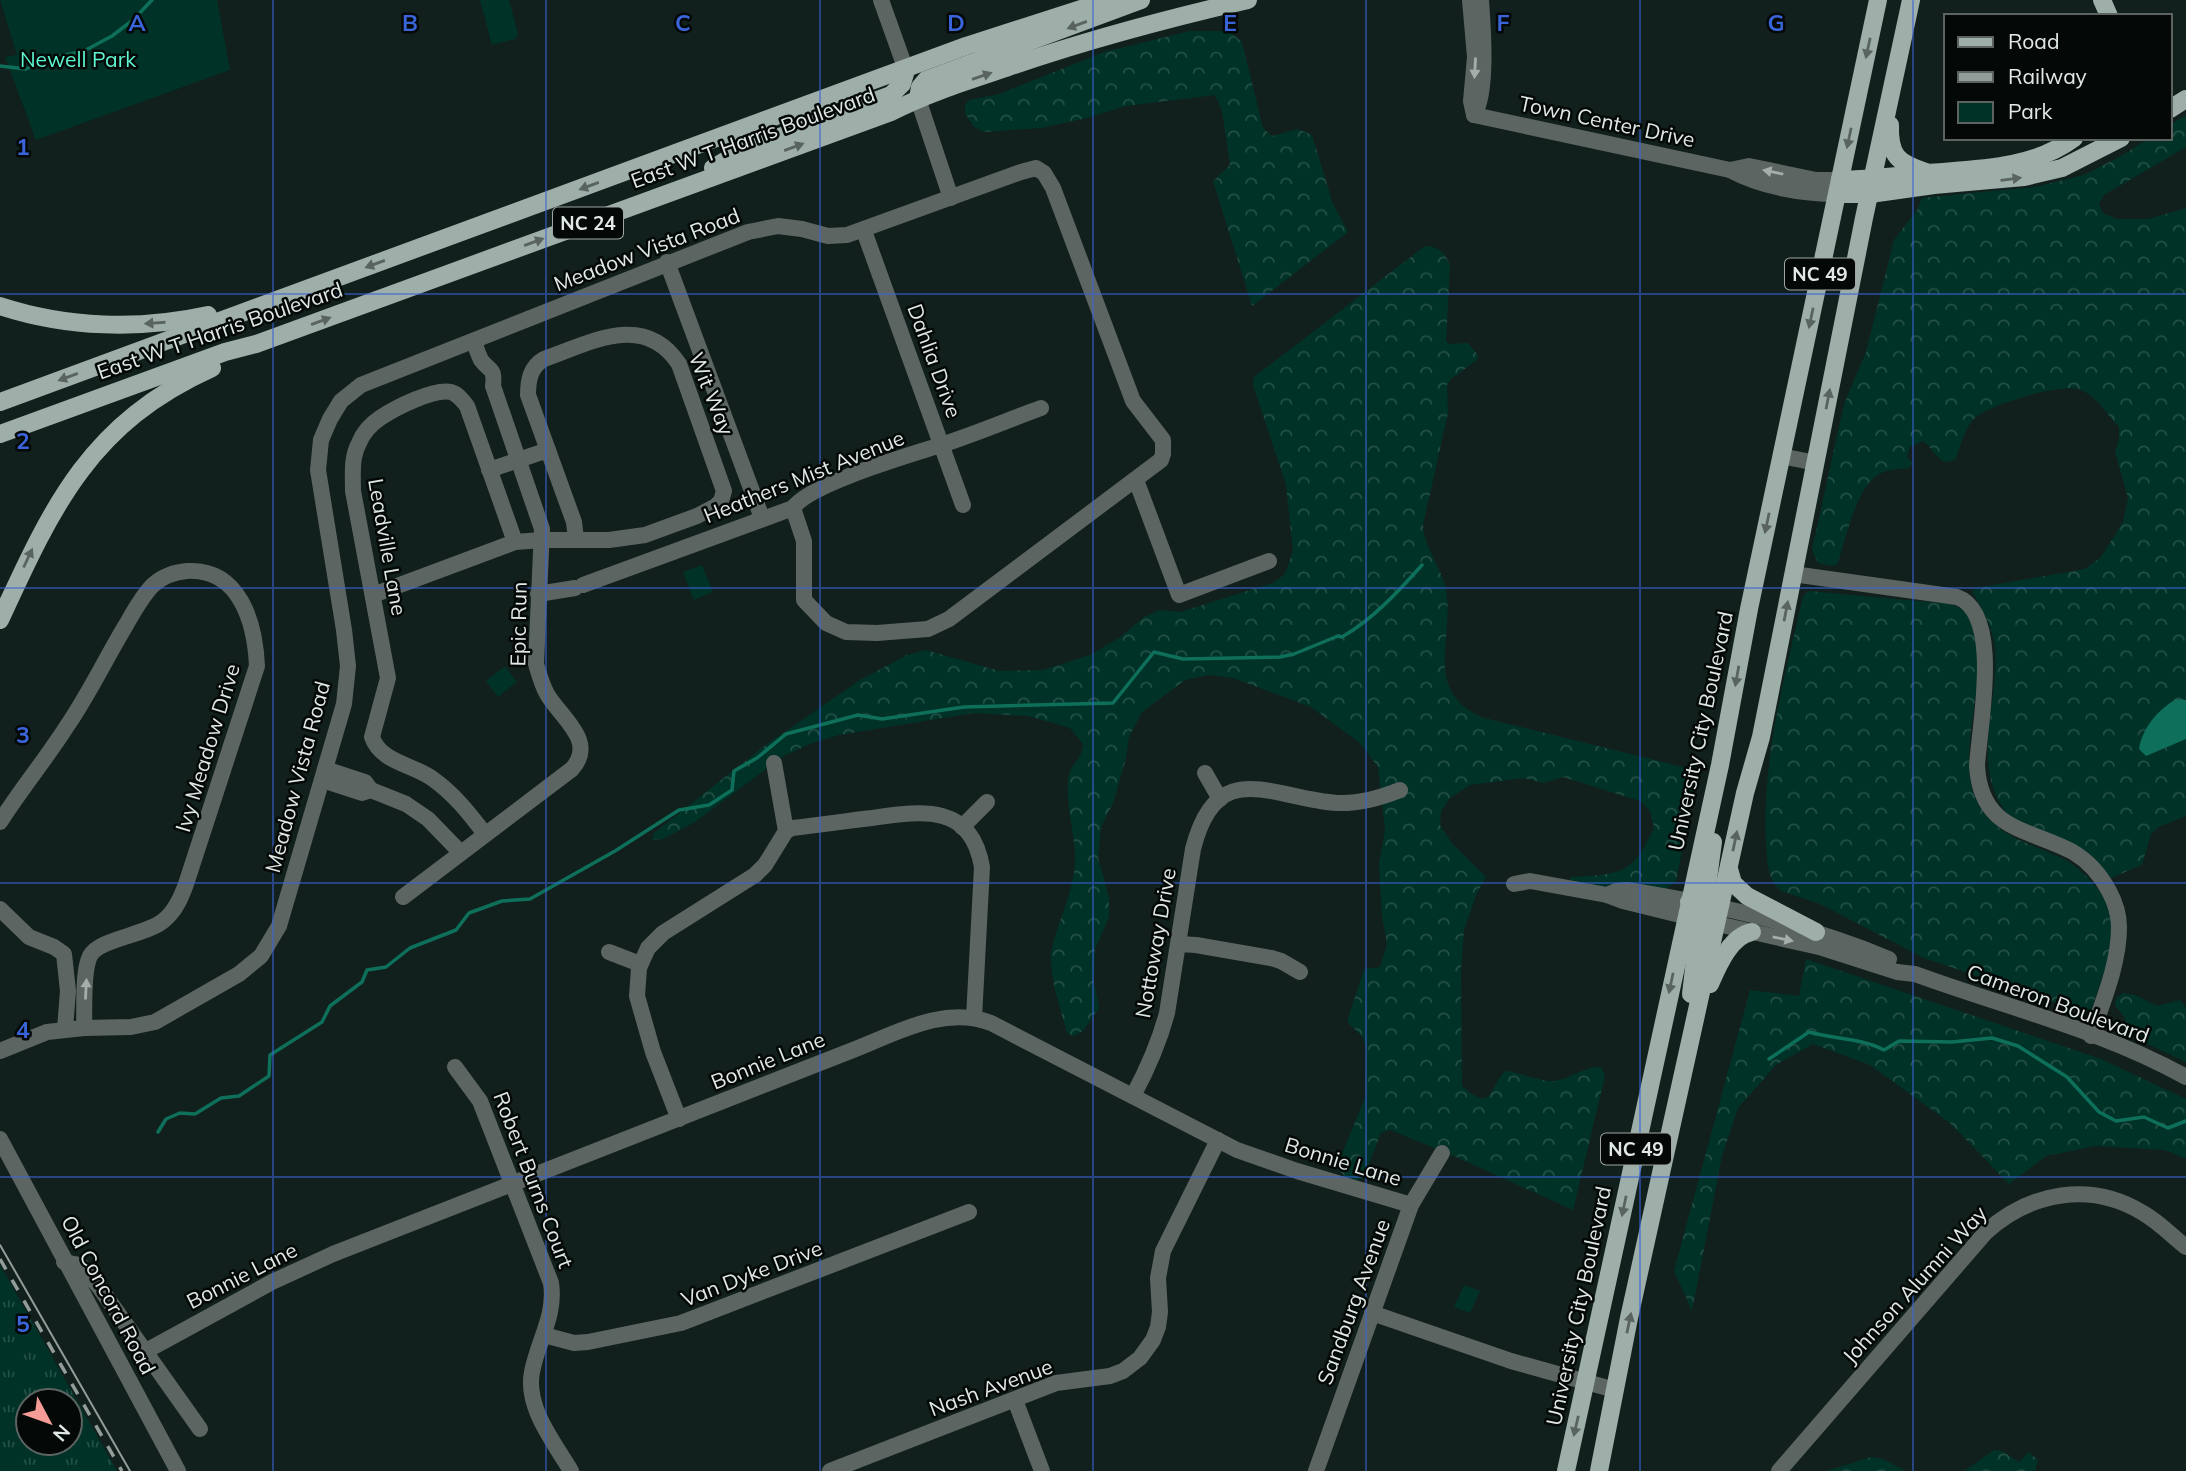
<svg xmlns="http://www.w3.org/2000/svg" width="2186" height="1471" font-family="Mulish,sans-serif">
<defs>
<pattern id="grass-tufts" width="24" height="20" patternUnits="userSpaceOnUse" patternTransform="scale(1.75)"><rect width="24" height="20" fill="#003227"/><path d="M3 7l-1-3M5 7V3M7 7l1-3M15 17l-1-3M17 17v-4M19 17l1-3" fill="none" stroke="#255046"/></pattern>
<pattern id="forest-crowns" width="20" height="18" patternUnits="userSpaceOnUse" patternTransform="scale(1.75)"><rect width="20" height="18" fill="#003227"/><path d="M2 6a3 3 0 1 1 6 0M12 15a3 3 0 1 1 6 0" fill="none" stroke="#255046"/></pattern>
</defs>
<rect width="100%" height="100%" fill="#11201c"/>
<path fill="url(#grass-tufts)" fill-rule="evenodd" d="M0 1265 117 1471H0ZM28 1401H70V1443H28Z"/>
<g fill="url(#forest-crowns)">
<polygon points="1190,31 1229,31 1242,42 1263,128 1272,136 1298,129 1312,135 1333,204 1348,232 1252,306 1213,181 1230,165 1222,111 1215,95 1126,106 1087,118 1041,128 984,132 973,126 965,113 965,105 969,100 999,94 1104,52"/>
<path d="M2186 115V147L2104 195 2099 204 2103 213 2117 219H2148L2186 208V816L2159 827 2151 834 2142 865 2108 879 2009 816C1968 768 2000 703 1995 647 1993 627 1981 608 1972 591L1976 588 2085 569 2101 557 2123 522 2128 498 2115 452 2119 440V427C2106 414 2098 397 2081 390 2062 382 1986 405 1973 420 1963 431 1961 447 1955 460L1945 462C1935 457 1932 447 1923 441L1910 447 1907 457 1912 463 1909 468C1899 469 1885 469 1876 476 1855 493 1846 537 1838 563L1833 566 1818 563 1812 550 1844 404 1866 352 1894 240 1917 210 1922 198 2035 187 2084 175 2123 155 2149 138H2170V125Z"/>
<path d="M1425 246C1440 247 1445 252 1450 266L1446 341 1449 344 1468 343 1478 355 1477 360 1451 379 1447 385 1448 413 1423 525C1424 548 1442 567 1446 591 1455 640 1421 691 1484 718L1691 769 1697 775 1676 881 1664 890 1605 888 1568 883 1571 877C1585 876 1613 876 1625 868 1639 861 1647 841 1654 828L1650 811 1640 801 1563 777 1544 783 1523 778 1470 785 1449 799 1441 812 1440 825 1452 843 1486 877 1477 893 1464 930 1461 970 1462 1086C1493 1113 1488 1090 1505 1071 1520 1072 1540 1082 1554 1081 1571 1079 1584 1066 1601 1067L1605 1076 1573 1210 1454 1156 1390 1130 1381 1133 1363 1179 1350 1181 1336 1168 1365 1098 1366 1050 1363 1037 1347 1022 1364 969 1380 967 1387 944 1382 916 1379 864 1385 830 1378 767 1360 743 1311 707 1233 678 1209 675 1185 680 1142 712 1129 737 1126 758 1113 803 1101 827 1098 857 1109 898V917L1095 949 1094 982 1099 1008 1083 1031 1073 1036 1067 1033C1061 1009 1047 972 1052 948 1059 917 1077 886 1075 853 1074 831 1063 793 1070 772 1074 760 1082 760 1083 744L1070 728 1028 716 973 713 839 735 812 743 784 756 695 822 663 839 652 840 654 833 763 747 860 680 907 655 926 650 999 671 1043 670 1090 655 1119 638 1144 617 1159 610 1180 612 1273 583 1285 574 1293 551 1286 485 1253 385 1254 377Z"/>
<path d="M1809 591 1950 604C1958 607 1967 610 1972 618 1994 656 1957 746 1973 791 1988 835 2025 841 2062 858 2076 865 2088 877 2098 889 2105 899 2112 911 2112 923 2114 953 2101 982 2091 1010L2086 1013 1924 958 1820 904 1781 891C1766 878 1767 858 1766 841 1762 757 1785 677 1803 596Z"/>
<polygon points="1806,959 2101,1059 2186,1099 2186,1159 2165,1150 2096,1146 2046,1156 2009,1184 1950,1123 1870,1065 1813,1044 1776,1065 1738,1108 1722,1156 1692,1311 1674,1271 1750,990 1799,996"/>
<polygon points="2123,993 2135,995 2157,1006 2180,1000 2186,1008 2186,1062 2128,1035 2125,1018 2115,1005 2116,998"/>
<polygon points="1994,1450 2002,1451 2019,1462 2029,1452 2038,1460 2035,1471 1964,1471"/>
<polygon points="1871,1457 1883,1459 1906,1471 1826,1471"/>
</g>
<g fill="#003227">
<polygon points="0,0 217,0 230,70 36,140 5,57 17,55"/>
<polygon points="480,0 509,0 518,34 515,39 492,45"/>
<polygon points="702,565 713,592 694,600 683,572"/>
<polygon points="505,666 517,682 498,697 486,681"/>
<polygon points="1464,1285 1480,1291 1470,1313 1454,1307"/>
</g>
<path fill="#0e6f5a" d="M2176 699 2186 700V739L2146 756 2139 749C2142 728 2158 710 2176 699Z"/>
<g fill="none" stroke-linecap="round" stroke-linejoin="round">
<g stroke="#0e6f5a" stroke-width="3.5">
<polyline points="0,66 26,69 47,59 84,51 112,36 133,20 152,0"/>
<path d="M1769 1059 1809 1032C1833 1039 1861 1038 1884 1050L1899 1041 1952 1042 1992 1038 2018 1046 2067 1077 2099 1112 2116 1121 2144 1117 2168 1128 2186 1121"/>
<path d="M158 1132 166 1119 180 1113 195 1114 221 1098 239 1096 269 1076 270 1055 322 1022 330 1006 362 982 367 970 386 967 410 948 456 930 469 913 502 901 530 899 615 851 679 810 709 805 732 790 734 771 757 758 786 734 858 715 882 719 964 707 1113 703 1154 652 1183 659 1280 657 1294 654 1338 636 1342 637C1373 619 1398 592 1422 565"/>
</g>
<g stroke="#5d6562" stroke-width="16">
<polyline points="881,0 906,70"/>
<path d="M1470 0 1475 57 1471 101 1474 115C1488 92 1483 28 1481 0"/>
<polyline points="918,99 951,198"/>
<polyline points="1474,115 1730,170"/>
<path d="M1838 194C1802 194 1761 187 1730 170L1749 166 1816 180H1840"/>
<polyline points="864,231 963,505"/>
<polyline points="667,262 762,518"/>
<polyline points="1781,456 1816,463"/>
<polyline points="489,470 548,450"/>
<polyline points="1136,480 1179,595 1269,561"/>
<path d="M1793 574 1957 597C2003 613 1979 728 1977 766 1981 831 2028 828 2073 852 2088 861 2101 876 2109 891 2115 902 2119 914 2119 927 2119 964 2103 1001 2091 1036"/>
<path d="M583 585 793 508C809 484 910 455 941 445 975 434 1008 420 1041 408"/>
<polyline points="538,594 575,588"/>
<path d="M373 595 515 542 542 540H609L645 535 697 516 716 506 721 501 724 491 679 364C644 311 590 343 544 359 530 367 528 381 528 395L574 522 576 539"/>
<polyline points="325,769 365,782 371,790 406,804 428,819 460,852"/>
<polyline points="1205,773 1220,799"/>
<polyline points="322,780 362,793 371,790"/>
<path d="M0 822C21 789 46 759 67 726 89 694 106 658 126 625 134 611 142 596 153 585 163 576 174 572 187 571 240 568 255 623 257 666L186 884C181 898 175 912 163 921 146 935 98 939 90 956 82 972 85 1010 84 1028"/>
<polyline points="962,827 987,802"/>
<path d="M786 831 792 828C819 825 846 821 872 818 922 811 971 803 982 867L974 1018"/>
<path d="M485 834C469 813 454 794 433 779 413 764 381 763 372 737L388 678 353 491C353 474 351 458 359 443 363 433 371 424 380 418 395 408 434 388 451 392 458 394 462 400 467 406L515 542"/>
<path d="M1514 884 1530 881 1607 895 1623 901 1700 920 1819 947 1897 972 1915 974C2005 1007 2102 1030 2186 1077"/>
<path d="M1607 895 1616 891 1627 890C1715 904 1806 924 1889 959"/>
<path d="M403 897 572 769C597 741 561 718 547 694 542 685 539 674 536 664L542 529 493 386C495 367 490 372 481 360 478 354 476 347 474 342"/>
<polyline points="0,909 29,937 54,947 64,954 68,991 65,1029"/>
<polyline points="1179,944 1196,945 1271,958 1281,961 1300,972"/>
<polyline points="609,952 640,964"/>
<polyline points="0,1051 47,1032 84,1028 131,1027 155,1022 239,974 261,956 279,926 344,704 348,666 344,630 318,470 321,440 330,419 341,401 361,385 748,232 778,226 802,229 828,236 847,235 1021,172 1036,168 1044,173 1053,188 1133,401 1163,440 1163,454 1161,460 949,619 928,629 877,633 846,632 826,623 804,600 804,541 793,508"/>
<path d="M455 1067 480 1101 551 1283C556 1316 538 1340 532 1372 525 1407 554 1442 571 1471"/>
<path d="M1133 1096C1148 1068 1159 1043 1167 1013L1193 849C1217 754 1273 799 1337 803 1360 804 1380 798 1400 790"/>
<polyline points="679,1119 653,1052 637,996 639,968 648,948 663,933 755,875 765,865 786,831 774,763"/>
<polyline points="0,1139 178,1471"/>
<polyline points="64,1262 80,1265 100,1288 200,1429"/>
<polyline points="1372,1313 1511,1361 1615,1390"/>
<polyline points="544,1335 574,1343 588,1342 681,1323 969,1212"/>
<path d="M146 1351 272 1282 333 1254 853 1050C897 1033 944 1005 991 1023L1237 1150 1297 1171 1411 1205"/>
<polyline points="1015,1400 1042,1471"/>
<polyline points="830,1471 1056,1383 1110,1376 1123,1371 1140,1358 1153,1340 1158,1327 1160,1312 1158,1278 1163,1251 1218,1140"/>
<polyline points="1316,1471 1411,1205 1442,1153"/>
<path d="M1779 1471 1986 1232C2030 1192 2091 1181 2143 1213 2159 1222 2172 1236 2186 1247"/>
</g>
<g stroke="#9eaea9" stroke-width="18">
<polyline points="2102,0 2109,16"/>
<polyline points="918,99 920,87 926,80 1141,0"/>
<polyline points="2170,109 2186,99"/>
<path d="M1890 125C1889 156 1898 163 1926 172"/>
<polyline points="713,168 740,152 891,95 902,84 906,70"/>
<path d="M1840 180C1870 179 1898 176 1927 173 1976 169 2033 169 2074 138"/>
<polyline points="1838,194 1870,194 1934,185 2024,177 2062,168 2121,138"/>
<path d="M0 306C67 328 140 330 208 315"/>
<polyline points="0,402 966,46 1109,0"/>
<path d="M0 434 225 352 256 344 891 112C928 93 967 81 1006 68 1086 40 1166 19 1248 0"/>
<path d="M0 620C53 505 90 423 212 368"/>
<polyline points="1729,869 1733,883 1747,896 1816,932"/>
<polyline points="1689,902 1698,909 1700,917 1691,994"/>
<polyline points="1710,920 1704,908 1713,842"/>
<path d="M1710 984C1718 966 1730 936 1752 932"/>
<polyline points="1566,1471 1720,765 1749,609 1878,0"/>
<polyline points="1599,1471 1629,1318 1745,793 1761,737 1864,218 1911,0"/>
</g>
<polyline stroke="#929d99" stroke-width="2" points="0,1245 130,1471"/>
<polyline stroke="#929d99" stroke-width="3.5" stroke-dasharray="12 12" stroke-linecap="butt" points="0,1259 122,1471"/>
</g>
<defs><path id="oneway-solid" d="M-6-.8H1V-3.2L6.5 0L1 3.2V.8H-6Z" transform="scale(1.75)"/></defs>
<g fill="#596460">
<use href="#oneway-solid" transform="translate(1077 25) rotate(160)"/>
<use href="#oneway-solid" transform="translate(1868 48) rotate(102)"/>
<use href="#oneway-solid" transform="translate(982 76) rotate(-19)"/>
<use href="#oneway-solid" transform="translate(1849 138) rotate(102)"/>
<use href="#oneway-solid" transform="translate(794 147) rotate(-20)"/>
<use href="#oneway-solid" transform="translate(2011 179) rotate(-7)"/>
<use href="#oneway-solid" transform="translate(589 186) rotate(160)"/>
<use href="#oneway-solid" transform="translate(534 242) rotate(-20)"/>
<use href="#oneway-solid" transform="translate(375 264) rotate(160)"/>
<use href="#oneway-solid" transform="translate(1811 318) rotate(102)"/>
<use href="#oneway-solid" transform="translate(321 321) rotate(-20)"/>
<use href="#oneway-solid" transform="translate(155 323) rotate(176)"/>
<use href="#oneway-solid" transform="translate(68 377) rotate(160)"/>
<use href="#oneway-solid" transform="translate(1828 399) rotate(-79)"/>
<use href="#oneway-solid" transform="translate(1767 523) rotate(102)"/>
<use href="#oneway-solid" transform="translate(28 558) rotate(-65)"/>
<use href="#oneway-solid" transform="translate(1786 611) rotate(-79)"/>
<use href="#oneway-solid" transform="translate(1737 676) rotate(100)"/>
<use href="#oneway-solid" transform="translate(1735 841) rotate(-78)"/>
<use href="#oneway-solid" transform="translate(1671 983) rotate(102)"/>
<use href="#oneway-solid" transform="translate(1624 1206) rotate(102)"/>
<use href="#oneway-solid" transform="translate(1629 1323) rotate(-78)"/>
<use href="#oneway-solid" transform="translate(1576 1426) rotate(103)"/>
</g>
<g fill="#a5aeab">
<use href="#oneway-solid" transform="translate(1475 68) rotate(93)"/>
<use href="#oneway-solid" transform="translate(1773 172) rotate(-168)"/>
<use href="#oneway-solid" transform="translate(1783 939) rotate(12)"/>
<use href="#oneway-solid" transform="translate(86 989) rotate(-87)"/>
</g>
<path fill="none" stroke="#3a65da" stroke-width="2" stroke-opacity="0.55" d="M273 0V1471M546 0V1471M820 0V1471M1093 0V1471M1366 0V1471M1640 0V1471M1913 0V1471M0 294H2186M0 588H2186M0 883H2186M0 1177H2186"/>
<g text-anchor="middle" stroke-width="5" stroke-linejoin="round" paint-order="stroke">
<g fill="#040907" stroke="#9ea6a3" stroke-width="2">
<rect x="553" y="207.5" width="70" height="31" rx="5"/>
<rect x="1785" y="258.5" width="70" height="31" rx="5"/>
<rect x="1601" y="1133.5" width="70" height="31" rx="5"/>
</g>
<g font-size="19" font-weight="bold" fill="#e0e9e6">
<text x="588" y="230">NC 24</text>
<text x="1820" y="281">NC 49</text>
<text x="1636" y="1156">NC 49</text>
</g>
<g font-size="21" fill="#5cf6d0" stroke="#040907">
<text x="78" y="67">Newell Park</text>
</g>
<g font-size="21" fill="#e0e9e6" stroke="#040907">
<text transform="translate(1607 122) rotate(12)" y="7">Town Center Drive</text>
<text transform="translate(753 138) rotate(-20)" y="7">East W T Harris Boulevard</text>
<text transform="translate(647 250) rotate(-21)" y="7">Meadow Vista Road</text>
<text transform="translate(220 331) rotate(-19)" y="7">East W T Harris Boulevard</text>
<text transform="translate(934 361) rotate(70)" y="7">Dahlia Drive</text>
<text transform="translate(711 394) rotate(68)" y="7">Wit Way</text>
<text transform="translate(804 477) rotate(-22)" y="7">Heathers Mist Avenue</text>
<text transform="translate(387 547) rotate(80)" y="7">Leadville Lane</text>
<text transform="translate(519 624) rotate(-89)" y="7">Epic Run</text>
<text transform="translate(1701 731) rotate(-78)" y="7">University City Boulevard</text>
<text transform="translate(208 748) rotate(-73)" y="7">Ivy Meadow Drive</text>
<text transform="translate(298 777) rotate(-75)" y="7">Meadow Vista Road</text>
<text transform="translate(1156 943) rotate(-80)" y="7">Nottoway Drive</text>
<text transform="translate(2058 1004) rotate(20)" y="7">Cameron Boulevard</text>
<text transform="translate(768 1061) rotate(-22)" y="7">Bonnie Lane</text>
<text transform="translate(1343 1162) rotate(17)" y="7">Bonnie Lane</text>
<text transform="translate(533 1180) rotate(69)" y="7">Robert Burns Court</text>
<text transform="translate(752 1274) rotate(-21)" y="7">Van Dyke Drive</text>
<text transform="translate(242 1276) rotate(-27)" y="7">Bonnie Lane</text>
<text transform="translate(1915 1285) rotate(-48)" y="7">Johnson Alumni Way</text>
<text transform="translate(108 1295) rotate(62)" y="7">Old Concord Road</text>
<text transform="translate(1354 1302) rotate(-70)" y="7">Sandburg Avenue</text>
<text transform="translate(1579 1306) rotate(-78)" y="7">University City Boulevard</text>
<text transform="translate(991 1388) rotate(-20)" y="7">Nash Avenue</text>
</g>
</g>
<g font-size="23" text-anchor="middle" font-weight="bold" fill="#3a65da" stroke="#040907" stroke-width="5" stroke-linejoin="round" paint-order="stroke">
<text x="137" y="31">A</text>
<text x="410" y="31">B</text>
<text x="683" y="31">C</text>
<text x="956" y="31">D</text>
<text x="1230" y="31">E</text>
<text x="1503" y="31">F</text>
<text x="1776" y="31">G</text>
<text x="23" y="155">1</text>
<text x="23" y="449">2</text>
<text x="23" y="743">3</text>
<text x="23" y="1038">4</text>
<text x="23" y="1332">5</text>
</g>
<rect x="1944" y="14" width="228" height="126" fill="#040907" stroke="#5c6360" stroke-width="2"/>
<rect x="1958" y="37" width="35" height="10" fill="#9eaea9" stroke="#5c6360" stroke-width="2"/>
<text x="2008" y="49" font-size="21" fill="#e0e9e6">Road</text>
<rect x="1958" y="72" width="35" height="10" fill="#929d99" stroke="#5c6360" stroke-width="2"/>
<text x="2008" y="84" font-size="21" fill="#e0e9e6">Railway</text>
<rect x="1958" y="102" width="35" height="21" fill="#003227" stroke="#5c6360" stroke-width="2"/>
<text x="2008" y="119" font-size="21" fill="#e0e9e6">Park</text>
<g transform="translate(49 1422) rotate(131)"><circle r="33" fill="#040907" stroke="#5c6360" stroke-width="2"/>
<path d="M0-5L12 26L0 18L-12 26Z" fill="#f59c96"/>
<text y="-10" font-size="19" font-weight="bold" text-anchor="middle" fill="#e0e9e6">N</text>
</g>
</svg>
